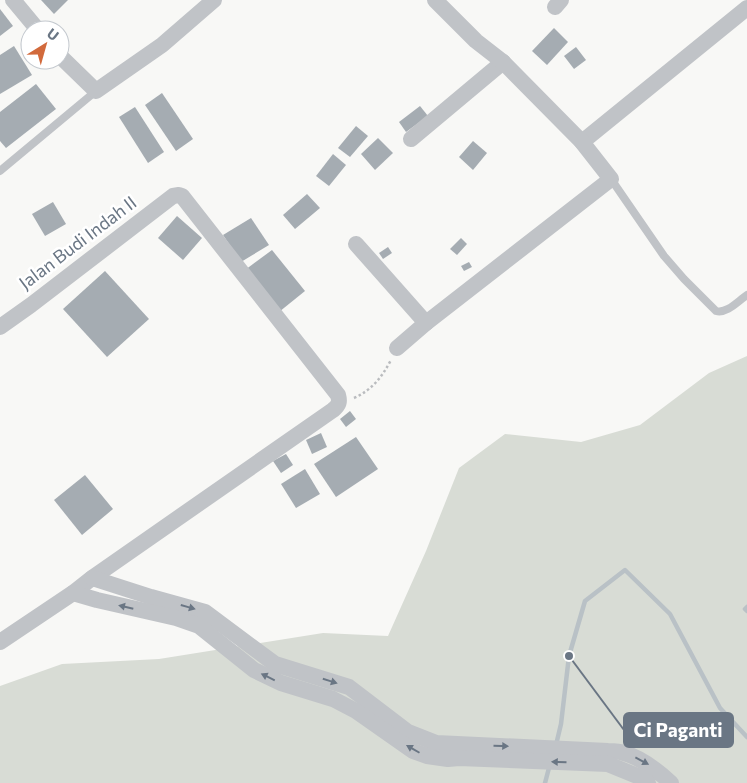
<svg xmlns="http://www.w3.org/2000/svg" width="747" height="783" font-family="Commissioner,sans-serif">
<rect width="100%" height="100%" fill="#f8f8f6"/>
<polygon fill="#d8dcd5" points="747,356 747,783 0,783 0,686 62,664 159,659 323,633 388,636 426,551 459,468 505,434 581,442 640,425 709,373"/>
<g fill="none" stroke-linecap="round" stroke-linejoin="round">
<g stroke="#b9c1c6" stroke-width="4.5">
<polyline points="747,607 745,609 747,611"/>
<polyline points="556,745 561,724 569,656 585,601 625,570 670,614 720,708 747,737"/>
<polyline points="545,783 550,764"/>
</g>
</g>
<g fill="#a5acb2">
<polygon points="41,0 68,0 54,14"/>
<polygon points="0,9 13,26 0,36"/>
<polygon points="554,28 568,42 547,65 532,51"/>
<polygon points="14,46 32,75 0,94 0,55"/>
<polygon points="576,47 586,60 574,69 564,56"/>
<polygon points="36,84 56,109 6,148 0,141 0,112"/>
<polygon points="162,93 193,139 176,151 145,105"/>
<polygon points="420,106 428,116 406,132 399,122"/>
<polygon points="135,107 164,152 148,163 119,117"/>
<polygon points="356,126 368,136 350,157 338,148"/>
<polygon points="378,138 393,153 375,170 361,154"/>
<polygon points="473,141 487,153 473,170 459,157"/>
<polygon points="333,154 346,165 329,186 316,176"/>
<polygon points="307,194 320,208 295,229 283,215"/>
<polygon points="53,202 66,224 45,236 32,214"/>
<polygon points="177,216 202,238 183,260 158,238"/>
<polygon points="251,218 269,245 241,262 223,235"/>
<polygon points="461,238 467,244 457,255 450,249"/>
<polygon points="388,247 392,253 383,259 379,253"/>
<polygon points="272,250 305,291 279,312 245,270"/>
<polygon points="469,262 472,267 464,271 461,266"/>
<polygon points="105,271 149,319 107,357 63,309"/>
<polygon points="350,411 356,419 346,427 340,419"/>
<polygon points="321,433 327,447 312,454 306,440"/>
<polygon points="356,437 378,469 336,497 314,464"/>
<polygon points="286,454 293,465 281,473 273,461"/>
<polygon points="305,469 320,494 296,508 281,484"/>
<polygon points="85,475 113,509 82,535 54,500"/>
</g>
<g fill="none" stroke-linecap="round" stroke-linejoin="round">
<path stroke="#babcbf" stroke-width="2.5" stroke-dasharray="2.5 2.5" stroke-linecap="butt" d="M354 398C372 390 382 377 391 360"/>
<g stroke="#c0c3c7" stroke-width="8">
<polyline points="0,171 96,91"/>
<path d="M611 179 664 256 684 279 716 311C727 314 738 301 747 295"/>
</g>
<g stroke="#c0c3c7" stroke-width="16">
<polyline points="13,0 38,30"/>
<polyline points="555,7 561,0"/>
<polyline points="60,56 96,91 162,45 214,0"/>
<polyline points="411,139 503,62"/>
<polyline points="582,142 747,8"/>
<polyline points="356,244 426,323"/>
<path d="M0 327 31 305 173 196 179 195 182 196 338 395C340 402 339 405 333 410L92 578 73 593 0 642"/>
<polyline points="397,348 426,323 611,179 582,142 503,62 476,41 435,0"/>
<path d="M92 578 151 597 205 612 275 664 349 687 408 732 436 743 608 751C613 751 619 751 624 753 642 758 657 770 671 783"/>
<polyline points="73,593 97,600 176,618 199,626 254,670 281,683 333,699 356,711 413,751 427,756 448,759 459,758 608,764 642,778 648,783"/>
</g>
</g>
<defs><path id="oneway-solid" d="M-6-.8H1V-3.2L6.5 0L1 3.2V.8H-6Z" transform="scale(1.25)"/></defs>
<g fill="#6a7684">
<use href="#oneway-solid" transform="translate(126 607) rotate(-167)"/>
<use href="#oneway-solid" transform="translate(188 607) rotate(16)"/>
<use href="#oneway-solid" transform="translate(268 677) rotate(-154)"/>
<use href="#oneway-solid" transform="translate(330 681) rotate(17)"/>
<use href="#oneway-solid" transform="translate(501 746) rotate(2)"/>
<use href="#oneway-solid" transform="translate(413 749) rotate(-150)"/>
<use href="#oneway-solid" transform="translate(642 761) rotate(28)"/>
<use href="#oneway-solid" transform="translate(559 762) rotate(-178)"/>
</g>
<g text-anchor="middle" stroke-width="5" stroke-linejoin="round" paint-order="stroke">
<g font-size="18" fill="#6a7684" stroke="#fff">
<text transform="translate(78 243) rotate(-37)" y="6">Jalan Budi Indah II</text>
</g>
</g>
<path fill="none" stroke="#6a7684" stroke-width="2" d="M569 656L624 730"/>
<circle fill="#6a7684" stroke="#fff" stroke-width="2" cx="569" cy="656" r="5"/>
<rect fill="#6a7684" stroke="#6a7684" stroke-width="2" x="624" y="713" width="109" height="34" rx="5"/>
<g font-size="19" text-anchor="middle" font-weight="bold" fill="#fff">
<text x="678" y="737">Ci Paganti</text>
</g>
<g transform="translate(45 45) rotate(37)"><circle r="24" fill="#ffffff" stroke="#c3c8ce"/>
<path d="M0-4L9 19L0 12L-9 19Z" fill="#d26a3c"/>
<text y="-8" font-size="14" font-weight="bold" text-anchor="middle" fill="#6a7684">U</text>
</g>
</svg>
